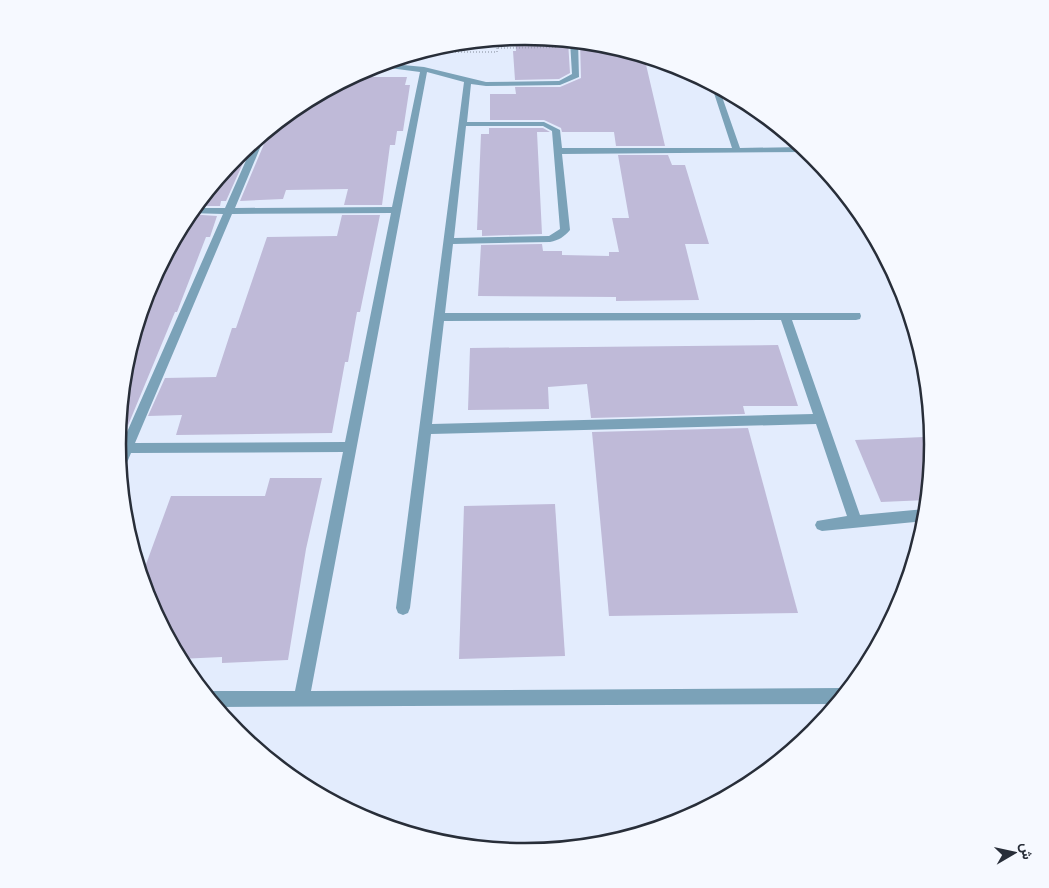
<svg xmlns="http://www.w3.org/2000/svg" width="1049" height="888" font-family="Mulish,Vazirmatn,sans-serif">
<rect width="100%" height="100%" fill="#e3ecfd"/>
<g fill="#bfbad8">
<polygon points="525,36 568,41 570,73 559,79 515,80 513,51 516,51 515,37"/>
<polygon points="580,42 604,44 644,56 665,146 616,146 614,132 562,132 561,128 544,120 490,120 490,94 516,94 515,87 560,87 581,78"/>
<polygon points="350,77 407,77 405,85 410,85 403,131 397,131 395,145 390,145 382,205 344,205 348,189 286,190 283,199 240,201 267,137 264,133 298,105"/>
<polygon points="489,128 543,128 550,132 537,132 542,234 482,236 482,230 477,230 481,134 489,134"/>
<polygon points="252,143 226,201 221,201 220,206 195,206 236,155"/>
<polygon points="618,155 668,155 672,165 685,165 709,244 685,244 699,300 616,301 616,297 478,296 481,245 542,244 543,251 562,251 562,255 609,256 609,252 619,252 612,218 629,218"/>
<polygon points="188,214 217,216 210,237 206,237 177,312 175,312 124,435 118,434 125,364 148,288"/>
<polygon points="342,215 380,215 360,312 357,312 348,362 345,362 332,433 176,435 182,415 148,416 165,378 216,377 232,328 236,328 267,237 337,236"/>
<polygon points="778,345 798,406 743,406 745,414 591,418 587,384 548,387 549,409 468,410 470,348"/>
<polygon points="748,428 798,613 609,616 592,432"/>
<polygon points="924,437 931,453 927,500 881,502 855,440"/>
<polygon points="270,478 322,478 306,549 288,660 222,663 222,657 179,659 148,600 141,578 171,496 265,496"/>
<polygon points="555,504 565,656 459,659 464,506"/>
</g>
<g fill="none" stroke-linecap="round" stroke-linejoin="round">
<g stroke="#828997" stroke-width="2" stroke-dasharray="0.5 2.5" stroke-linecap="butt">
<polyline points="498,48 557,47"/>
<polyline points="434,52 497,52 498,39"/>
</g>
<path fill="#7ba2b8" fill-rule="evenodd" d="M570 41H578L579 77 560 85 486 86 471 84 467 122H544L560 130 562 148H732L711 84 719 88 740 148 803 147 808 152 562 154 570 230C564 237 559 240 550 242L453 244 445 313H860L861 316 860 319 856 320H792L860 515 925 509V521L822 531 817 529 815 525 817 521 847 516 816 424 431 434 410 608 408 613 403 615 398 613 396 608 464 82 427 72 311 691 843 688 848 690 836 704 215 707 204 693 209 691H295L343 452 131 453 124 470 119 471 118 454 120 448 223 214 189 213 193 208H225L255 140 263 134 265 136 235 208 392 207 420 72 374 66 382 63 424 67 486 82 559 81 572 74ZM466 126H543L552 131 560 229 549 236 454 238ZM391 213 345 442 135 443 232 214ZM781 320 813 414 432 424 444 321Z"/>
</g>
<path d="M0 0H1049V888H0ZM126 444a399 399 0 1 1 798 0a399 399 0 1 1-798 0Z" fill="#f6f9ff" fill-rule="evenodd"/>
<path fill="none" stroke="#282e39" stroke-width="2.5" d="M126 444a399 399 0 1 1 798 0a399 399 0 1 1-798 0Z"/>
<g transform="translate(1014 853) rotate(81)" stroke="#f6f9ff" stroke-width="4" paint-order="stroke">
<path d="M0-4L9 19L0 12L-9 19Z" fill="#282e39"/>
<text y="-8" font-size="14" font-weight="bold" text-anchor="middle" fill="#282e39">ش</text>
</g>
</svg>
